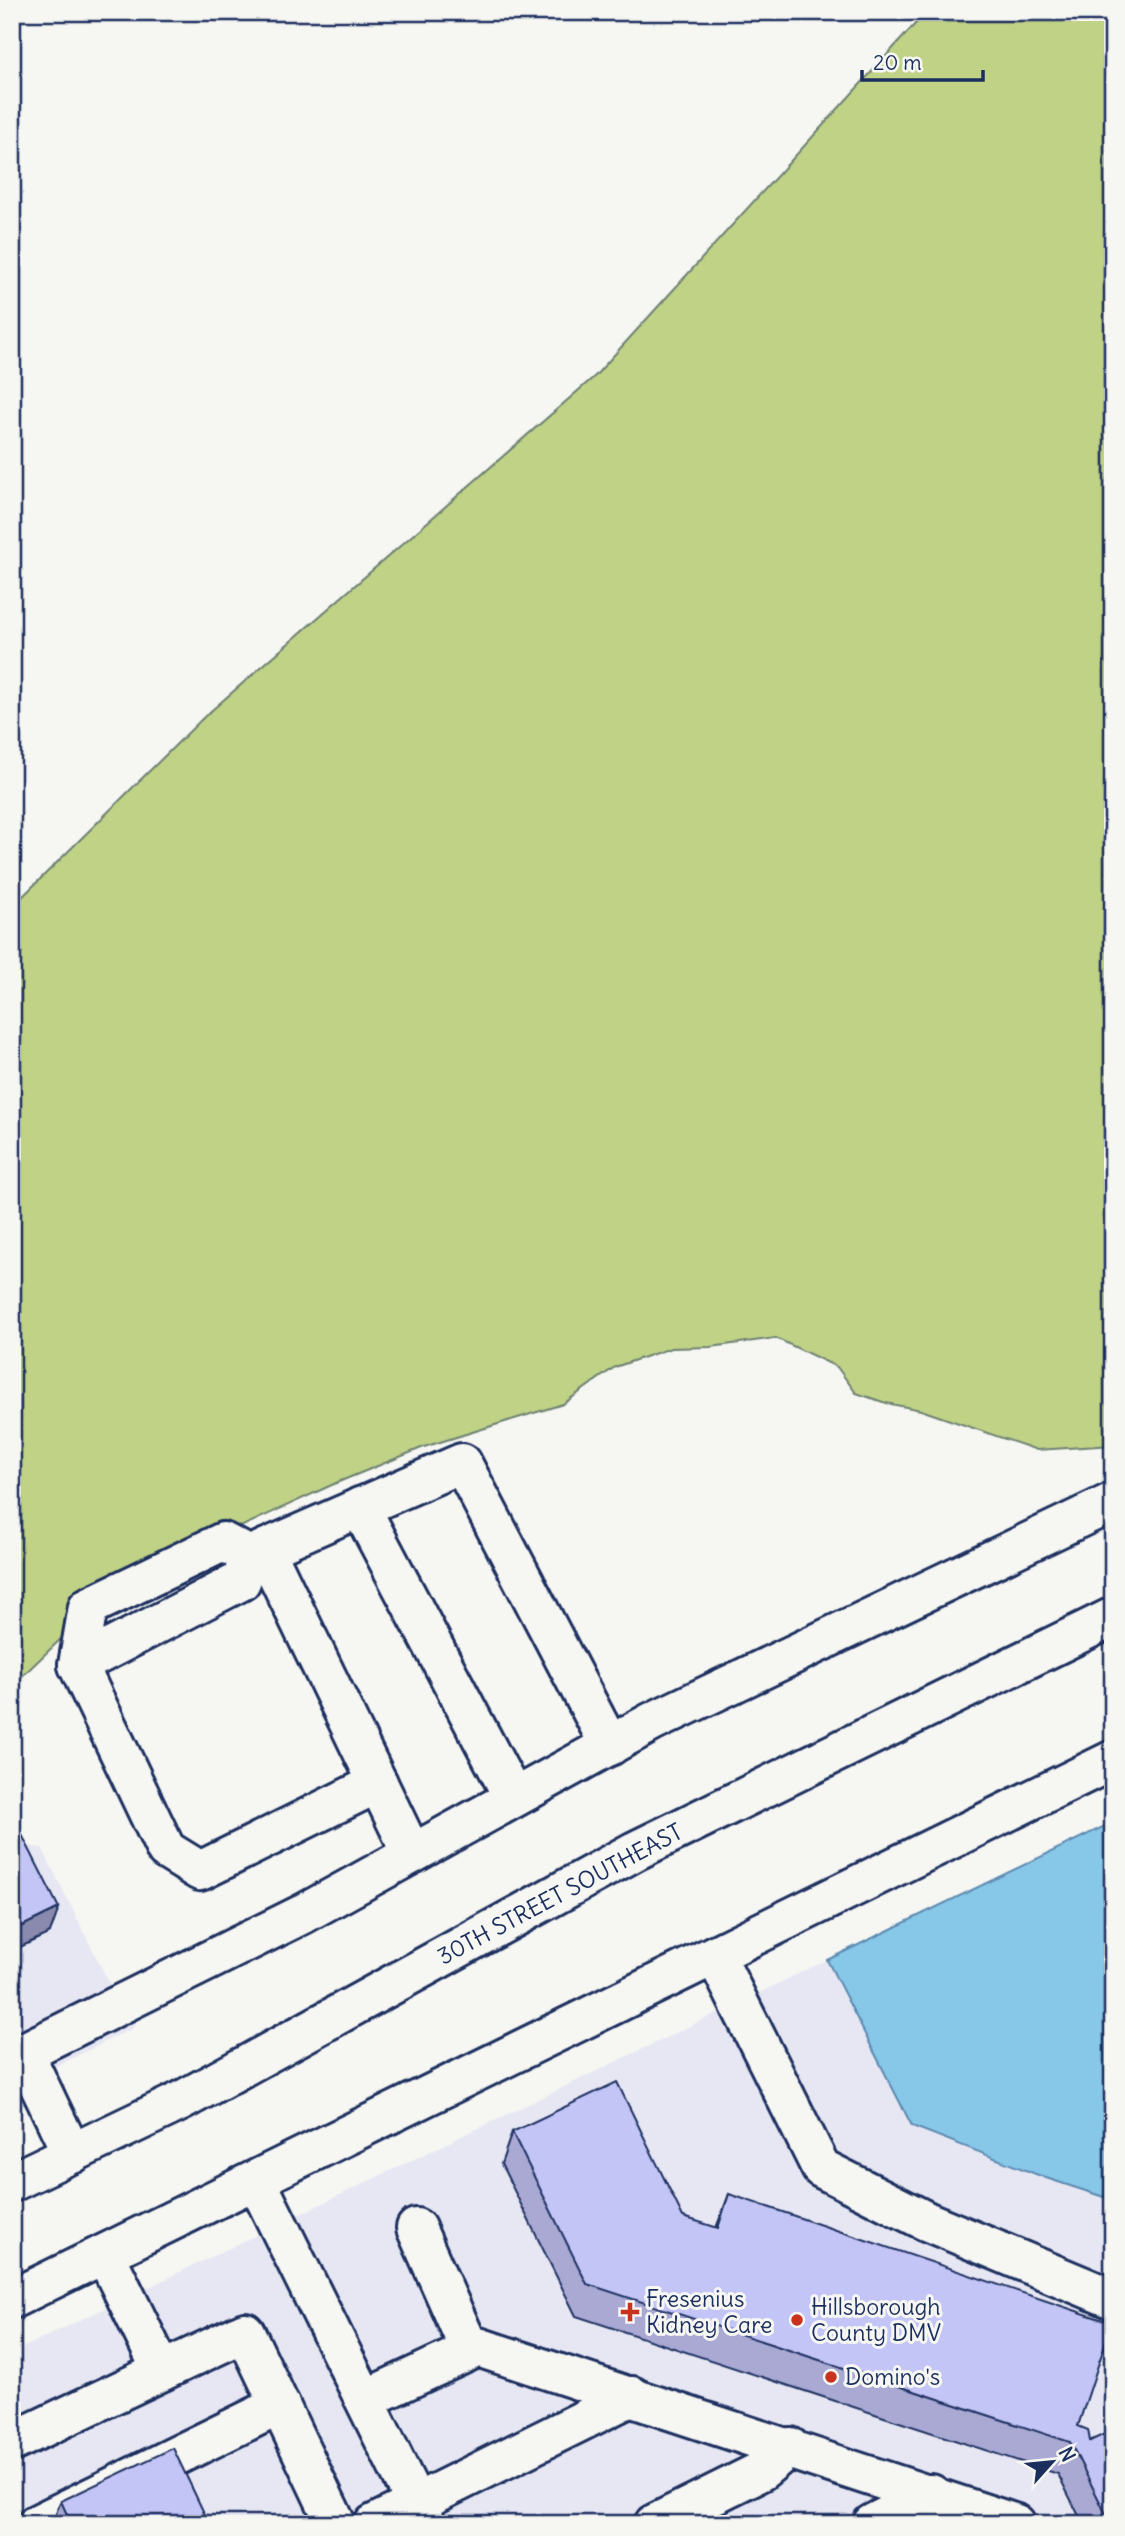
<svg xmlns="http://www.w3.org/2000/svg" width="1125" height="2536" font-family="Delius,sans-serif">
<rect width="100%" height="100%" fill="#f6f6f2"/>
<filter id="ink" filterUnits="userSpaceOnUse"><feTurbulence type="fractalNoise" baseFrequency=".0143" numOctaves="2"/><feDisplacementMap in="SourceGraphic" scale="14" xChannelSelector="R" yChannelSelector="G"/><feConvolveMatrix kernelMatrix="1 2 1 2 8 2 1 2 1" color-interpolation-filters="sRGB"/></filter>
<g filter="url(#ink)">
<g fill="#e7e7f4">
<polygon points="12,1839 14,1844 42,1848 126,2017 138,2012 133,2028 12,2088"/>
<polygon points="827,1960 912,2126 1046,2178 1113,2200 1113,2524 12,2524 12,2353"/>
</g>
<polygon fill="#c0d286" stroke="#6e8072" stroke-width="2" points="926,12 1113,12 1113,1445 1037,1450 921,1410 886,1403 856,1393 837,1367 776,1338 711,1347 671,1348 615,1367 563,1404 424,1447 336,1483 169,1560 66,1634 12,1686 12,907 204,717 595,376"/>
<polygon fill="#87c7e7" stroke="#5c8ab0" stroke-width="2" points="1113,1822 1113,2200 1046,2178 912,2126 827,1960"/>
<g fill="none" stroke-linecap="round" stroke-linejoin="round">
<defs>
<g id="minor">
<polyline points="360,1507 513,1797"/>
<polyline points="265,1549 250,1556 223,1542 88,1607 78,1665 166,1850 200,1871 378,1783"/>
<polyline points="78,1665 241,1581 250,1556"/>
<polyline points="412,1854 265,1549 462,1463 610,1746"/>
<polyline points="715,1955 821,2168 926,2221 1113,2299"/>
<polyline points="24,2053 72,2154"/>
<polyline points="12,2058 303,1914 652,1722 1113,1502"/>
<polyline points="256,2180 426,2524"/>
<polyline points="12,2182 181,2101 635,1851 1113,1617"/>
<polyline points="416,2228 470,2350"/>
<polyline points="105,2254 162,2371"/>
<polyline points="12,2299 1113,1760"/>
<polyline points="366,2399 478,2347 1016,2524"/>
<polyline points="12,2442 245,2332 336,2524"/>
<polyline points="37,2524 280,2405"/>
<polyline points="374,2524 632,2396"/>
<polyline points="654,2524 761,2471 790,2447"/>
<polyline points="872,2524 931,2494"/>
</g>
</defs>
<use href="#minor" stroke="#1b2f5e" stroke-width="44"/>
<use href="#minor" stroke="#f6f6f2" stroke-width="38"/>
</g>
<g fill="#a9a9d4" stroke="#1b2f5e" stroke-width="2">
<polygon points="512,2132 683,2217 716,2228 729,2194 1078,2426 1090,2441 1113,2524 1083,2524 1058,2474 576,2316 501,2164"/>
<polygon points="61,2501 205,2515 202,2524 52,2524"/>
</g>
<g fill="#898aad" stroke="#1b2f5e" stroke-width="2">
<polygon points="59,1908 50,1933 12,1951 12,1931"/>
<polygon points="205,2515 202,2524 186,2524"/>
</g>
<g fill="#c4c5f7" stroke="#1b2f5e" stroke-width="2">
<polygon points="12,1815 59,1908 12,1931"/>
<polygon points="617,2082 683,2217 718,2228 729,2194 1112,2323 1078,2426 1088,2430 1090,2441 1113,2430 1113,2524 1111,2524 1070,2442 587,2284 512,2132"/>
<polygon points="173,2448 205,2515 186,2524 71,2524 61,2501"/>
</g>
</g>
<g fill="#c8321e" stroke="#f6f6f2" stroke-width="2.5">
<path d="M626.5 2301.5h7v7h7v7h-7v7h-7v-7h-7v-7h7z"/>
<circle cx="797" cy="2320" r="7"/>
<circle cx="831" cy="2377" r="7"/>
</g>
<g text-anchor="middle" stroke-width="6" stroke-linejoin="round" paint-order="stroke">
<g font-size="23" fill="#1b2f5e" stroke="#f6f6f2">
<text transform="translate(560 1894) rotate(-28)" y="8">30TH STREET SOUTHEAST</text>
</g>
<g font-size="23" fill="#1b2f5e" stroke="#f6f6f2" text-anchor="start">
<text x="646" y="2307">Fresenius<tspan x="646" dy="26">Kidney Care</tspan></text>
<text x="811" y="2315">Hillsborough<tspan x="811" dy="26">County DMV</tspan></text>
<text x="845" y="2385">Domino's</text>
</g>
</g>
<rect width="1125" height="2536" fill="none" stroke="#f6f6f2" stroke-width="42"/>
<rect x="21" y="21" width="1083" height="2494" fill="none" stroke="#1b2f5e" stroke-width="2.5" filter="url(#ink)"/>
<g transform="translate(1052 2462) rotate(63)" stroke="#f6f6f2" stroke-width="5" paint-order="stroke">
<path d="M0-5L12 26L0 18L-12 26Z" fill="#1b2f5e"/>
<text y="-10" font-size="19" font-weight="bold" text-anchor="middle" fill="#1b2f5e">N</text>
</g>
<path d="M862 70v10h121v-10" fill="none" stroke="#1b2f5e" stroke-width="3.5"/>
<text x="873" y="70" font-size="21" fill="#1b2f5e" stroke="#f6f6f2" stroke-width="5" paint-order="stroke">20 m</text>
</svg>
